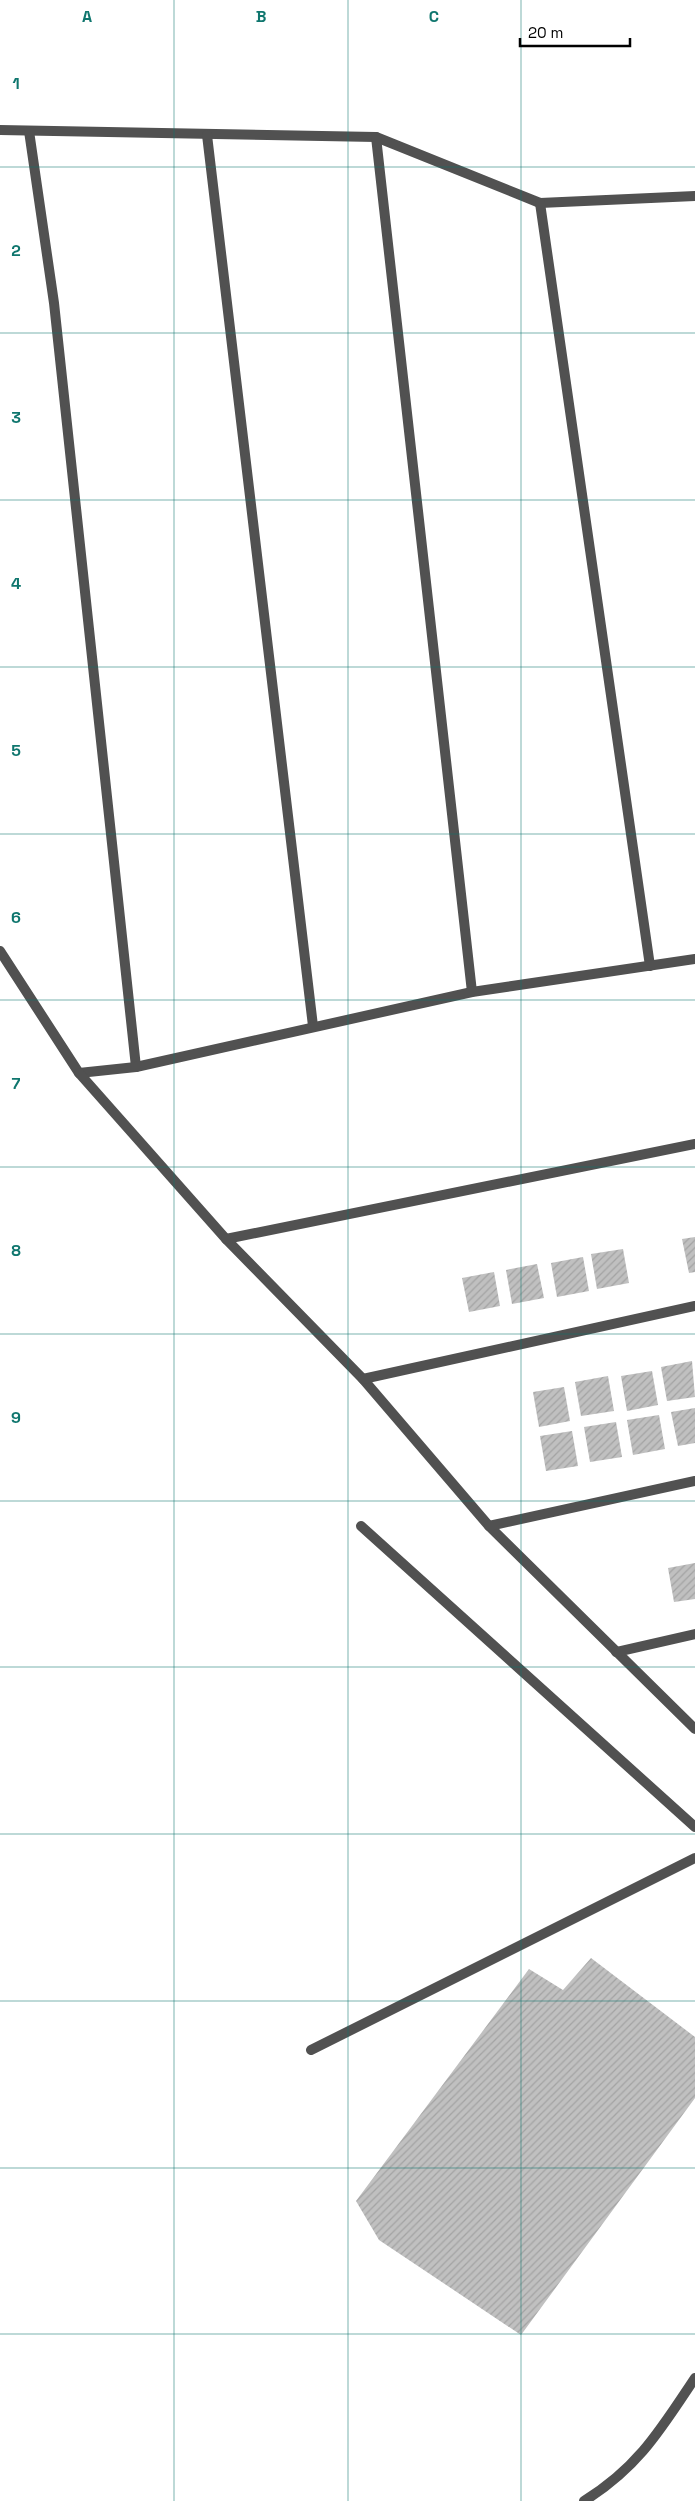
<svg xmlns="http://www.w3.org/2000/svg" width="695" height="2501" font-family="'Space Grotesk',sans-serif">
<defs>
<pattern id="building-hatch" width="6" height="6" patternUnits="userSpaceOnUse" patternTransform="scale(1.25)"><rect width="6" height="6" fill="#c0c0c0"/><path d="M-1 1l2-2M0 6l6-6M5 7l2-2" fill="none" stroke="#a3a3a3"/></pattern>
</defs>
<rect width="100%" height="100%" fill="#fff"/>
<g fill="url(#building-hatch)">
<polygon points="695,1237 695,1272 689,1273 682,1239"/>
<polygon points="623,1249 629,1283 597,1289 591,1254"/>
<polygon points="583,1257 589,1291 557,1297 551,1263"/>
<polygon points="537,1264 544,1298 512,1304 506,1270"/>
<polygon points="494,1272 500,1306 469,1312 462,1278"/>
<polygon points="692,1361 695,1397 667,1401 661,1367"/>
<polygon points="652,1371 658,1405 627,1411 621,1376"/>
<polygon points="608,1376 614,1411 581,1416 575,1382"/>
<polygon points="564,1387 570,1421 539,1427 533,1392"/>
<polygon points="695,1408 695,1443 678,1446 671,1412"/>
<polygon points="659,1415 665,1449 633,1455 627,1420"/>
<polygon points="616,1422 622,1457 590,1462 584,1427"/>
<polygon points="572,1431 578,1466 546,1471 540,1436"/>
<polygon points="695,1563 695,1599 674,1602 668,1568"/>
<polygon points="591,1958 695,2037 695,2098 521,2335 379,2240 356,2201 529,1969 563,1990"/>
</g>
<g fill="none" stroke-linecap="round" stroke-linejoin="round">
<polyline stroke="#515151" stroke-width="10" points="311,2050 695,1858"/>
<g stroke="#515151" stroke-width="10">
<polyline points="0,130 376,137 540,203 695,196"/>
<polyline points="29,131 54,303 136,1067"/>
<polyline points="207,135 313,1026"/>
<polyline points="376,137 472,992"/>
<polyline points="540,203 650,966"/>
<polyline points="0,951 79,1073 136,1067 472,992 695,959"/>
<polyline points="79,1073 226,1239 363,1379 489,1526 695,1729"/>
<polyline points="226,1239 695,1144"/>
<polyline points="363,1379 695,1306"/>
<polyline points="361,1526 695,1827"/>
<polyline points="489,1526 695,1481"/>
<polyline points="616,1652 695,1634"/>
<path d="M584 2501C638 2468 661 2429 695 2378"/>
</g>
</g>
<path fill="none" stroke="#0f766e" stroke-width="1" stroke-opacity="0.55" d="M174 0V2501M348 0V2501M521 0V2501M0 167H695M0 333H695M0 500H695M0 667H695M0 834H695M0 1000H695M0 1167H695M0 1334H695M0 1501H695M0 1667H695M0 1834H695M0 2001H695M0 2168H695M0 2334H695"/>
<g font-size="16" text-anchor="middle" font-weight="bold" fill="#0f766e" stroke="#fff" stroke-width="5" stroke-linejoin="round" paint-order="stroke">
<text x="87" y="22">A</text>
<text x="261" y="22">B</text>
<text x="434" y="22">C</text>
<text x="16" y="89">1</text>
<text x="16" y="256">2</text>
<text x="16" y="423">3</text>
<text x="16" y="589">4</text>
<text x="16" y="756">5</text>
<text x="16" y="923">6</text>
<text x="16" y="1089">7</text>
<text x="16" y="1256">8</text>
<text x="16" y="1423">9</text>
</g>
<path d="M520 38v8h110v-8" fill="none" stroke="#000000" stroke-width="2.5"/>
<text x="528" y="38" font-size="15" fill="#000000" stroke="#ffffff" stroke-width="4" paint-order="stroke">20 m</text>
</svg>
